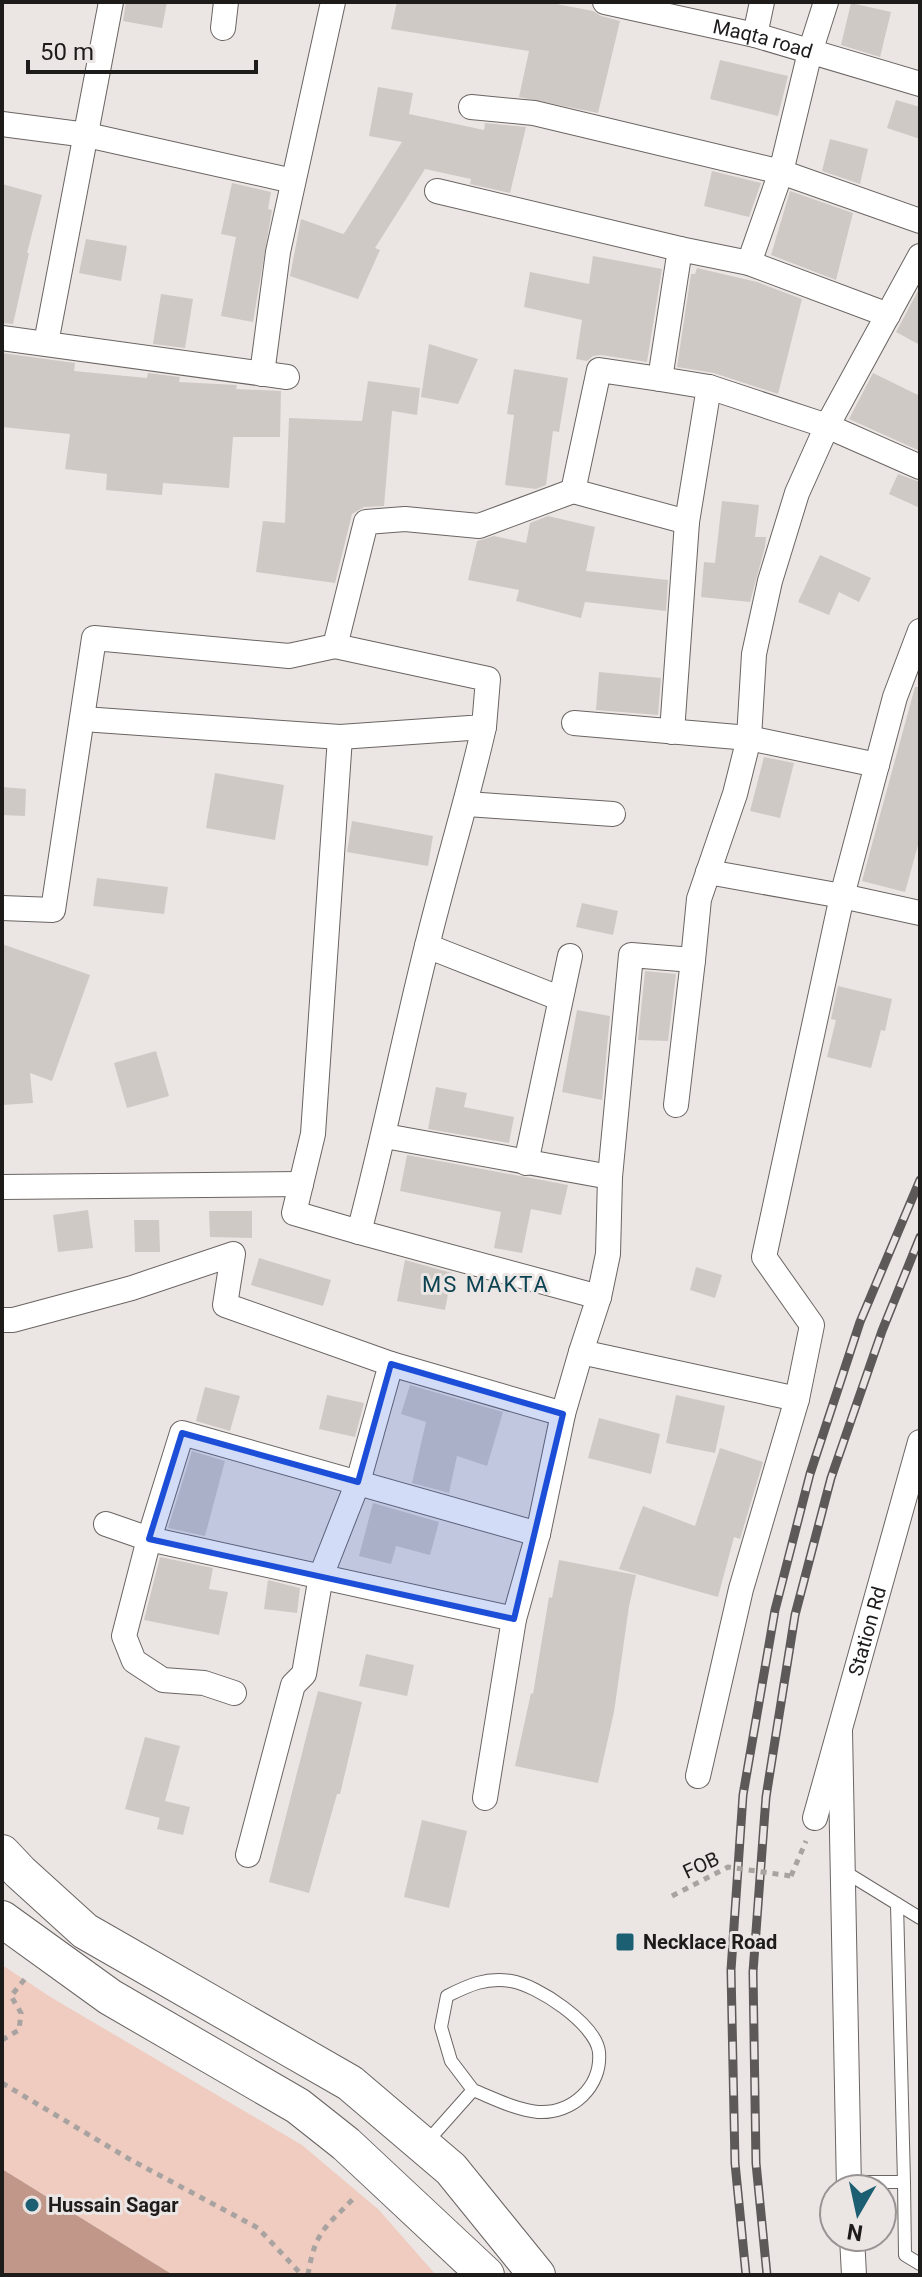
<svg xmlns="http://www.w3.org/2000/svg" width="922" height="2277" font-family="Roboto,sans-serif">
<rect width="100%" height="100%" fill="#ebe5e3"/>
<polygon fill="#efccbf" points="2,1965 52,1998 302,2145 379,2210 436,2275 173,2275 2,2169"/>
<polygon fill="#c09788" points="2,2169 173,2275 2,2275"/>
<g fill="#cfc9c6">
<polygon points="126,2 167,2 162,28 123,21"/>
<polygon points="397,2 546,2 593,11 601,16 620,21 598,113 519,97 529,51 391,29"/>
<polygon points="851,3 891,12 880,57 841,45"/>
<polygon points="720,60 788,76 778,116 710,99"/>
<polygon points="378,87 413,93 409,114 484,130 485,123 526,127 510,193 470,184 471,179 425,169 375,248 380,250 358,299 290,276 301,219 343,234 345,232 402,142 369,136"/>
<polygon points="896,100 920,107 920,139 887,128"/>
<polygon points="830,139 868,149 860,184 822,171"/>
<polygon points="712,171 761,183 749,217 704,206"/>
<polygon points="232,183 271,192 268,209 272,210 253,322 221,316 236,237 221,234"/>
<polygon points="2,184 42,195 27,253 29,253 13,324 2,323"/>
<polygon points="790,191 853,213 836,280 771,255"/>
<polygon points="86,239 127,246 121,281 79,273"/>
<polygon points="593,256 662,269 647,362 601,355 593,356 587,361 576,359 582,320 524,307 530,272 589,284"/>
<polygon points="697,268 757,282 802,299 778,394 714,373 677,367 691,274 695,274"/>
<polygon points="920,287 920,345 896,332"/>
<polygon points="161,294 193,299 185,348 153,344"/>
<polygon points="429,344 478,359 458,404 421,397"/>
<polygon points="2,353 75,363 74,371 147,378 148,373 180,377 179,382 237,385 236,389 281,391 280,437 233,437 229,488 163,483 162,495 106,490 107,474 65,469 70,434 2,427"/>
<polygon points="514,369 568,378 559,432 553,431 546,485 536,489 505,485 514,415 507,414"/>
<polygon points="873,373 920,396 920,451 849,419"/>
<polygon points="368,381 420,388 417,415 392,411 384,506 364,507 352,514 335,583 256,572 263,521 285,523 289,418 362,421"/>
<polygon points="898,474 920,482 920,508 889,494"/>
<polygon points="722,501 759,505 755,537 766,537 765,547 750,602 701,597 704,562 715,563"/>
<polygon points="548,516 595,527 586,571 668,580 666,611 585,602 581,618 516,601 519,590 468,580 477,541 494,536 526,543 530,523"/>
<polygon points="820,555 871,578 859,602 839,592 829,615 798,602"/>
<polygon points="599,672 661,678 658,715 596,710"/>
<polygon points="915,687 920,687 920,838 905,892 862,881"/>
<polygon points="764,757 794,763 780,818 750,811"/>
<polygon points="215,773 284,785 275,840 206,828"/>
<polygon points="2,787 26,789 25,816 2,815"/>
<polygon points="352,821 433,836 428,866 347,852"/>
<polygon points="97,878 168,887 164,914 93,906"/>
<polygon points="582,903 618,911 613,935 576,927"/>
<polygon points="2,944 90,975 52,1081 30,1073 33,1103 2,1105"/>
<polygon points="645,971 676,974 668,1041 638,1040"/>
<polygon points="838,986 892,999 885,1031 881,1030 871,1068 827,1057 836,1020 831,1019"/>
<polygon points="577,1010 610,1016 602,1100 562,1092"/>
<polygon points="156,1051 169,1096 127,1108 114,1063"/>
<polygon points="436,1087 467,1093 464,1107 514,1117 509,1143 428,1129"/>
<polygon points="407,1155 568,1185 561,1215 531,1209 522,1253 494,1248 501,1212 400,1191"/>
<polygon points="88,1210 93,1248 58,1252 53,1215"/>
<polygon points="209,1211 252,1211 252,1238 210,1237"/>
<polygon points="134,1220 159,1220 160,1252 135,1252"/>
<polygon points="259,1258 331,1280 323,1306 251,1285"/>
<polygon points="405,1260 452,1273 445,1310 397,1301"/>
<polygon points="696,1267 722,1275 715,1298 690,1290"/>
<polygon points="410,1385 503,1412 487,1466 457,1456 449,1493 412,1483 426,1422 401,1414"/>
<polygon points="205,1387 240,1396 230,1431 196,1421"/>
<polygon points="327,1395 364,1403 355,1437 319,1429"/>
<polygon points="676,1395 725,1406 715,1453 666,1443"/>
<polygon points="599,1418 660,1434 651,1474 588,1458"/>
<polygon points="720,1448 763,1462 740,1539 734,1537 718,1597 619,1569 643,1506 695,1526"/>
<polygon points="192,1451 225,1461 205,1536 168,1528"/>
<polygon points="373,1503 439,1522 430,1555 396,1546 391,1564 359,1556"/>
<polygon points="160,1557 213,1568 209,1589 228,1592 219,1635 144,1620"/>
<polygon points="559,1560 636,1575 629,1606 614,1712 598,1783 515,1766 531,1693 533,1694 549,1597 552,1598"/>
<polygon points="268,1580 300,1588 297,1613 264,1609"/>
<polygon points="366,1654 414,1665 407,1696 359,1686"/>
<polygon points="318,1691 362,1702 340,1794 337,1794 309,1893 269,1882"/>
<polygon points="145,1737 180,1746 165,1801 190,1807 183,1835 157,1829 161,1813 160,1818 125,1809"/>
<polygon points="422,1820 467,1831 449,1908 404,1897"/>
</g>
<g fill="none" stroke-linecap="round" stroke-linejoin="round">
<defs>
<g id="lane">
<polyline points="842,1870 920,1918"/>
<path d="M425 2144 473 2090C493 2098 516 2110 538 2112 572 2114 602 2087 599 2052 596 2024 537 1985 511 1981 486 1977 469 1985 447 1996L441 2027 451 2061 473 2090"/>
<polyline points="849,2182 904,2182 897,1904"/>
<polyline points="904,2182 905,2255 920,2264"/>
</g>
<g id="street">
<path id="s1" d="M605 2 755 35 920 84"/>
<polyline points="223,28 226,2"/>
<polyline points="755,35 762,2"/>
<polyline points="471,107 534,113 781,172 920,221"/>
<polyline points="2,124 87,135 293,181"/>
<polyline points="437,191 680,249"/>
<polyline points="749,263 781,172 810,52 826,2"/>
<polyline points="2,338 287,377"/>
<polyline points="46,343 111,2"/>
<polyline points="262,374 278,252 333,2"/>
<polyline points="660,379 599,370 573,491 687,522"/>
<polyline points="709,387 827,426 920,467"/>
<polyline points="920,631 895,697 842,896 920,913"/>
<polyline points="83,719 340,737 484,727 488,679 335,646"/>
<polyline points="574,723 749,738 877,765"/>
<polyline points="672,732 687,522 709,387 660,379 680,249 749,263 888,315"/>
<path d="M340 737 313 1134 294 1213 359 1232C384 1138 403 1042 427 946 445 872 467 802 484 727"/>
<polyline points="467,804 613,814"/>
<polyline points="2,908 53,910 94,638 289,656 335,646 366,522 405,519 479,526 573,491"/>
<polyline points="427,946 559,998"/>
<polyline points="676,1105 693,960"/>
<polyline points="385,1136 610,1177"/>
<polyline points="526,1163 570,956"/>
<polyline points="2,1187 301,1184"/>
<polyline points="359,1232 599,1297 608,1254 610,1177 631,955 693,960 699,899 735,794 749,738 754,654 770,581 797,493 827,426 920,256"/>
<polyline points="599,1297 581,1352 797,1399 812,1325 764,1257 842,896 708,872"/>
<polyline points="2,1320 13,1320 132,1288 233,1254 225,1305 391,1364 358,1482 321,1576 304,1674 293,1685 248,1855"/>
<polyline points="391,1364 563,1414"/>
<polyline points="106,1524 149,1539 514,1619"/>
<polyline points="234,1693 204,1683 163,1680 134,1661 124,1636 149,1539 182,1433 538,1534"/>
<polyline points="840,1731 849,2189"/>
<polyline points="698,1776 741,1589 797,1399"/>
<polyline points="485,1798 514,1619 538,1534 563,1414 581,1352"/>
<path id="s2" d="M815 1818 920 1442"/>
<polyline points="852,2237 854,2275"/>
</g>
<g id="secondary">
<polyline points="2,1853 20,1872 85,1931 350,2083 451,2169 537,2275"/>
<polyline points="2,1919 110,1997 298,2106 346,2144 486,2275"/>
</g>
</defs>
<use href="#lane" stroke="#6a6563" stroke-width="14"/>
<use href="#street" stroke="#6a6563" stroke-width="26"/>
<use href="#secondary" stroke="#6a6563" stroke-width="38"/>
<g stroke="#a8a3a1" stroke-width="5" stroke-dasharray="6 6" stroke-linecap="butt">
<polyline points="791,1876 806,1841"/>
<polyline points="2,2040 19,2030 21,2013 11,1996 28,1975"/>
<polyline points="2,2083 131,2160 258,2228 302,2275"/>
<path d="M308 2275C315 2231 325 2228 355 2197"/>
</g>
<use href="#lane" stroke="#fff" stroke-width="12"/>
<use href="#street" stroke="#fff" stroke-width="24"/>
<use href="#secondary" stroke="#fff" stroke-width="36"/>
<defs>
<g id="rail">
<polyline points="746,2275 735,2163 731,1970 743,1795 775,1610 810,1474 860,1322 920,1180"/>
<polyline points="767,2275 756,2163 753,1972 766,1797 795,1615 831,1478 882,1331 920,1237"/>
</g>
</defs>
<use href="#rail" stroke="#5c5958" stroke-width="9"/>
<use href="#rail" stroke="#ebe5e3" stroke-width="6" stroke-dasharray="18" stroke-linecap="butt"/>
<polyline stroke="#a8a3a1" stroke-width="5" stroke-dasharray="6 6" stroke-linecap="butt" points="672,1896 728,1867 791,1876"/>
</g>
<path fill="#1d4ed8" fill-opacity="0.2" stroke="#1d4ed8" stroke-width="6" stroke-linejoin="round" d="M391 1364 563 1414 514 1619 149 1539 182 1433 358 1482Z"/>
<g fill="#1c5e72" stroke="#ebe5e3" stroke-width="3">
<rect x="615" y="1932" width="20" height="20" rx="4"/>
<circle cx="32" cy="2205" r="8"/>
</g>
<g text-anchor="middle" stroke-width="6" stroke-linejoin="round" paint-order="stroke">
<g font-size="20" fill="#1e1b1b" stroke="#ebe5e3">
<text dy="7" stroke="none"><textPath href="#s1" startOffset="162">Maqta road</textPath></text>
<text dy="7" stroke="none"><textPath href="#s2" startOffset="194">Station Rd</textPath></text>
<text transform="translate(701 1865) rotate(-25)" y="7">FOB</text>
</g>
<g font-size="20" font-weight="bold" fill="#1e1b1b" stroke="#ebe5e3" text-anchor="start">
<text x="643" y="1949">Necklace Road</text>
<text x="48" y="2212">Hussain Sagar</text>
</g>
<g font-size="22" letter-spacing="2" fill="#0c4353" stroke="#ebe5e3">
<text x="486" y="1292">MS MAKTA</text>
</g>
</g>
<rect width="922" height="2277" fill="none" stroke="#1e1b1b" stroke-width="8"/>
<g transform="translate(858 2213) rotate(189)"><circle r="38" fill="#ebe5e3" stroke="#999493" stroke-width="2"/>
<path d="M0-6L14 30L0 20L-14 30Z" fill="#1c5e72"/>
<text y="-12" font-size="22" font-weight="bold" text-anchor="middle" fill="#1e1b1b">N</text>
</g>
<path d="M28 60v12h228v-12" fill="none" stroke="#1e1b1b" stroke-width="4"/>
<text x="40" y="60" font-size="24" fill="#1e1b1b" stroke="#ebe5e3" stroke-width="6" paint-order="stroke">50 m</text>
</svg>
